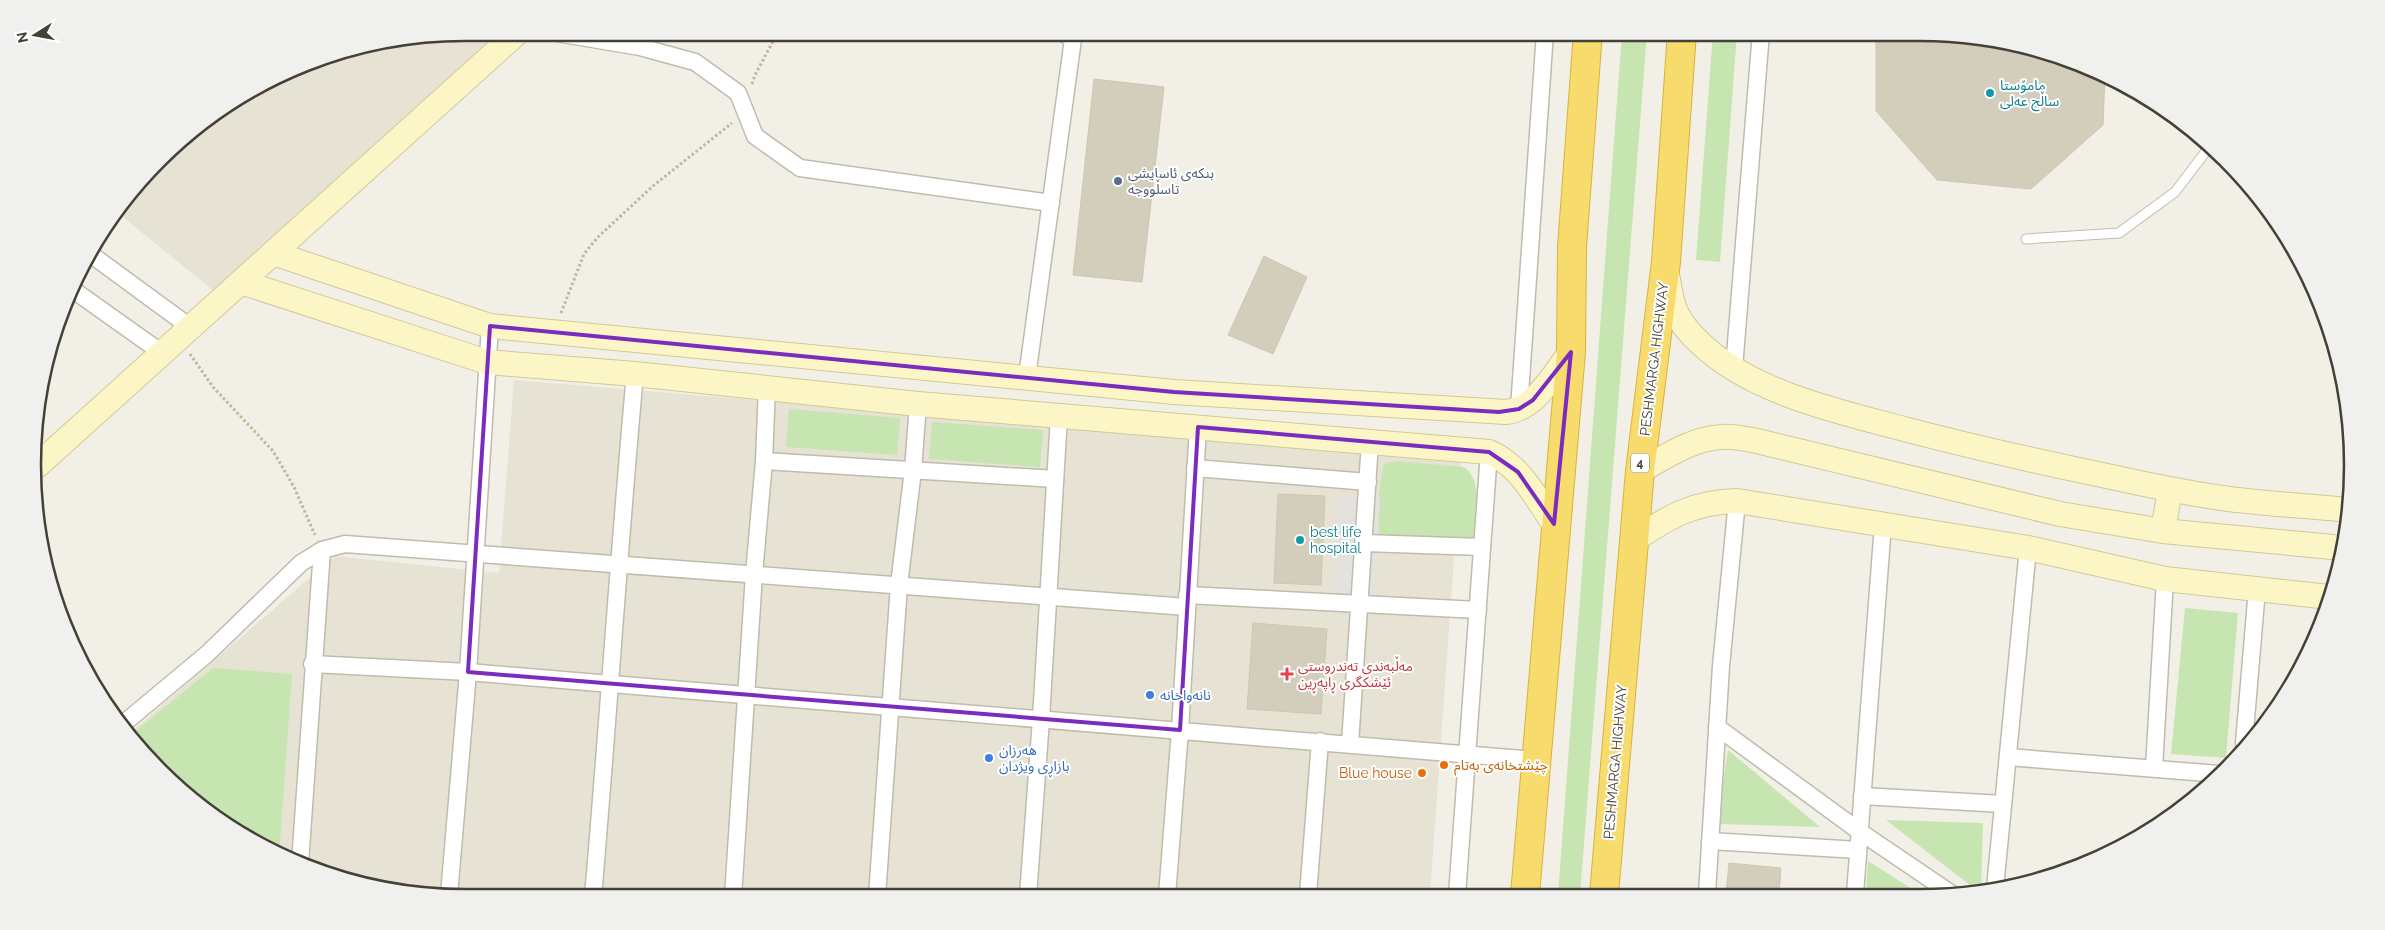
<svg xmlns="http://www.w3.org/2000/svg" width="2385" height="930" font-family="Raleway,'Noto Sans Arabic',sans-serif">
<rect width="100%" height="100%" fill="#f2f0e6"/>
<g fill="#e6e3d5">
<polygon points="465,33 497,33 214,291 119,214 180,140 249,91 326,56"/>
<polygon points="514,380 1461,459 1430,895 465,897 353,883 274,853 202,808 131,732 335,556 499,573"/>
</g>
<g fill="#c6e5b1">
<polygon points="1622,33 1647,33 1580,895 1558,895"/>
<polygon points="1713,33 1737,33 1720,262 1696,260"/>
<polygon points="789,409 900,418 897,455 786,447"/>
<polygon points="932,422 1043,430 1040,467 929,459"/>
<path d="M1395 461 1463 467C1483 476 1477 520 1474 540L1380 537C1377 522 1378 478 1385 464Z"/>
<polygon points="2185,608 2238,613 2226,758 2171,754"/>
<polygon points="213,668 292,674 279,855 202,808 132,734"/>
<polygon points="1728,750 1820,827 1716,824"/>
<polygon points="1886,820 1983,823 1981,893 1980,893"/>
<polygon points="1868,861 1920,894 1866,894"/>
</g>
<polygon fill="#e3e2de" points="1340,496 1380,498 1375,597 1335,595"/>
<g fill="#d3cdbc" stroke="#cec6b0">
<polygon points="1876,32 1920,32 2032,47 2105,75 2103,125 2031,189 1937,180 1876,111"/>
<polygon points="1094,79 1164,87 1142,282 1073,275"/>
<polygon points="1264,256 1307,277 1273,354 1228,335"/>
<polygon points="1278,494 1325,496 1321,585 1274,583"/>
<polygon points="1253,623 1327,629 1321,714 1247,709"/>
<polygon points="1729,863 1781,868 1779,894 1726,894"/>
</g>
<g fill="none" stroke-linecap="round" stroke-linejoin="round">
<defs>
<polyline id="lane" points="2026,239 2119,233 2175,192 2204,154 2208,145"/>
<g id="street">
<polyline points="551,32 640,47 695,62 738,93 755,136 800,168 1051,203"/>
<polyline points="89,253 190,327"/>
<polyline points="72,289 162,353"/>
<polyline points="1734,368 1761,32"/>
<polyline points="1027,377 1073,39 1061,32"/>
<polyline points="1519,409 1545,32"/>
<polyline points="764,461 1055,479"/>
<polyline points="1195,468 1368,482"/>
<polyline points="1364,543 1482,547"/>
<polyline points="1187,595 1478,610"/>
<polyline points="312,664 468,672 611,684 1534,760"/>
<polyline points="123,724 207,654 301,563 322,550 345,544 1187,607"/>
<polyline points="1717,727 1859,831 1952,894"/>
<polyline points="2244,743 2257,589"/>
<polyline points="1350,744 1370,442"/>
<polyline points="2008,757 2219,774"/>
<polyline points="2154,768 2165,579"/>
<polyline points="1862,796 2003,804"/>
<polyline points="1710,841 1858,850"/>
<polyline points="300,863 322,550"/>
<polyline points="1995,888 2028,548"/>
<polyline points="1707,894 1721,666 1737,501"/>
<polyline points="1855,894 1883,524"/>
<polyline points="449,895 468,672 490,326"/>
<polyline points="1308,895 1320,741"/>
<polyline points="1457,895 1489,452"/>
<polyline points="877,896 899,585 913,470 918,404"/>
<polyline points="1028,896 1041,719 1059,416"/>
<polyline points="1167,896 1180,730 1198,427"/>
<path d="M593 897C608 723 619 548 635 374"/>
<polyline points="733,897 754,574 764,461 767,387"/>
</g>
<g id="secondary">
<path d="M273 253 490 326 1174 392 1506 412C1536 409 1554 373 1571 352"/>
<path d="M1668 279C1672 309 1678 323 1701 344 1753 393 1837 411 1904 429 1965 445 2026 459 2088 472 2135 482 2181 493 2229 499 2268 504 2309 506 2349 510"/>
<path d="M241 282 487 362 635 374 918 404 1489 452C1520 465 1536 498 1554 524"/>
<polyline points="38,465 518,32"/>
<path d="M1640 471C1665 457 1693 438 1722 437 1733 436 1746 439 1757 441L2060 514 2163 531 2343 548"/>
<polyline points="2163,531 2170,490"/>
<path d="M1634 540C1670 516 1694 502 1737 501L2028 548 2165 579 2329 597"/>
</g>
<g id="highway">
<polyline points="1525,895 1571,352 1572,247 1588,32"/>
<polyline points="1604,895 1640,471 1666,262 1682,32"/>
</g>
</defs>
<use href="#lane" stroke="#c0bcac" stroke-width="11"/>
<use href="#street" stroke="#c0bcac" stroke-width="19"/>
<use href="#secondary" stroke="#d0c998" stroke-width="26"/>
<use href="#highway" stroke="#d6b33d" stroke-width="30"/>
<g stroke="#beb79b" stroke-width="3" stroke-dasharray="2.5 2.5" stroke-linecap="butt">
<polyline points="752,84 755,75 778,32"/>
<polyline points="561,313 584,254 598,237 653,186 732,123"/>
<polyline points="190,354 213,387 273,451 294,487 315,535"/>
</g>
<use href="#lane" stroke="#fff" stroke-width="9"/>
<use href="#street" stroke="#fff" stroke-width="16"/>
<use href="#secondary" stroke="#fcf6c7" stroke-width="24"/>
<use href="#highway" stroke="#f7dc6d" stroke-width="28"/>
</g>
<path fill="none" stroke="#7b2cbf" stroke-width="4" stroke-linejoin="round" d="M490 326 1174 392 1499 412 1519 409 1533 400 1571 352 1554 524 1518 472 1489 452 1198 427 1180 730 468 672Z"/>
<g fill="#0f9aa8" stroke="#fff" stroke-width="2">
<circle cx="1990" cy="93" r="5"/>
<circle cx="1300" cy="540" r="5"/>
</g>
<circle fill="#5c6f8a" stroke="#fff" stroke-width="2" cx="1118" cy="181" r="5"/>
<path fill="#e0444e" stroke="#fff" stroke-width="2" d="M1284.5 666.5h5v5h5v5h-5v5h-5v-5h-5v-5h5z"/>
<g fill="#3f7fe0" stroke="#fff" stroke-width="2">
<circle cx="1150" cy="695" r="5"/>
<circle cx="989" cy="758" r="5"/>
</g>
<g fill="#e8710a" stroke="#fff" stroke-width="2">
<circle cx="1444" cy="765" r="5"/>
<circle cx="1422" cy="773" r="5"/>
</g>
<g text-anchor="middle" stroke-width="4" stroke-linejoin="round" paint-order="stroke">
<rect fill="#fff" stroke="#7d7a72" stroke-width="1" x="1631" y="453.5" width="18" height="19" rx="4"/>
<g font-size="12" font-weight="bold" fill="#454136">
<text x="1640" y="467">4</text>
</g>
<g font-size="14" fill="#0d838f" stroke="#fff" text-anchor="start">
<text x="2000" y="90">مامۆستا<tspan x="2000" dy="16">ساڵح عەلی</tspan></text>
<text x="1310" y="537">best life<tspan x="1310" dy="16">hospital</tspan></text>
</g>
<g font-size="14" fill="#4e5e75" stroke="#fff" text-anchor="start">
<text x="1128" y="178">بنکەی ئاسایشی<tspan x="1128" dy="16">تاسڵووجە</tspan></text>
</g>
<g font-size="14" fill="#454136" stroke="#fff">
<text transform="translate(1654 359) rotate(-83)" y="5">PESHMARGA HIGHWAY</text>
<text transform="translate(1615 762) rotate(-85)" y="5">PESHMARGA HIGHWAY</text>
</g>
<g font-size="14" fill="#be3a42" stroke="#fff" text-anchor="start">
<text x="1298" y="671">مەڵبەندی تەندروستی<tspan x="1298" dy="16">ئێشکگری ڕاپەڕین</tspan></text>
</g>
<g font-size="14" fill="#366cbe" stroke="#fff" text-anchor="start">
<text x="1160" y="700">نانەواخانە</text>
<text x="999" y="755">ھەرزان<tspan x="999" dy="16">بازاڕی ویژدان</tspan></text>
</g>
<g font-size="14" fill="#c56008" stroke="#fff" text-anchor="start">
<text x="1454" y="770">چێشتخانەی بەتام</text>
<text x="1412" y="778" text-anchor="end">Blue house</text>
</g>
</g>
<path d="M0 0H2385V930H0ZM465 41H1920A424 424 0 0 1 2344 465V465A424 424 0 0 1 1920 889H465A424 424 0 0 1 41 465V465A424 424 0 0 1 465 41Z" fill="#f0f0ef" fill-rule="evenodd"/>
<path fill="none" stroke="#454136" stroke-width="2.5" d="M465 41H1920A424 424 0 0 1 2344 465V465A424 424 0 0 1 1920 889H465A424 424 0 0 1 41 465V465A424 424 0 0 1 465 41Z"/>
<g transform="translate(35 35) rotate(259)" stroke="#ffffff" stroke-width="4" paint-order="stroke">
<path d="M0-4L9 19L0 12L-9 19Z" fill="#454136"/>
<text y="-8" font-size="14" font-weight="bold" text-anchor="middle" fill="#454136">N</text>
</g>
</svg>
